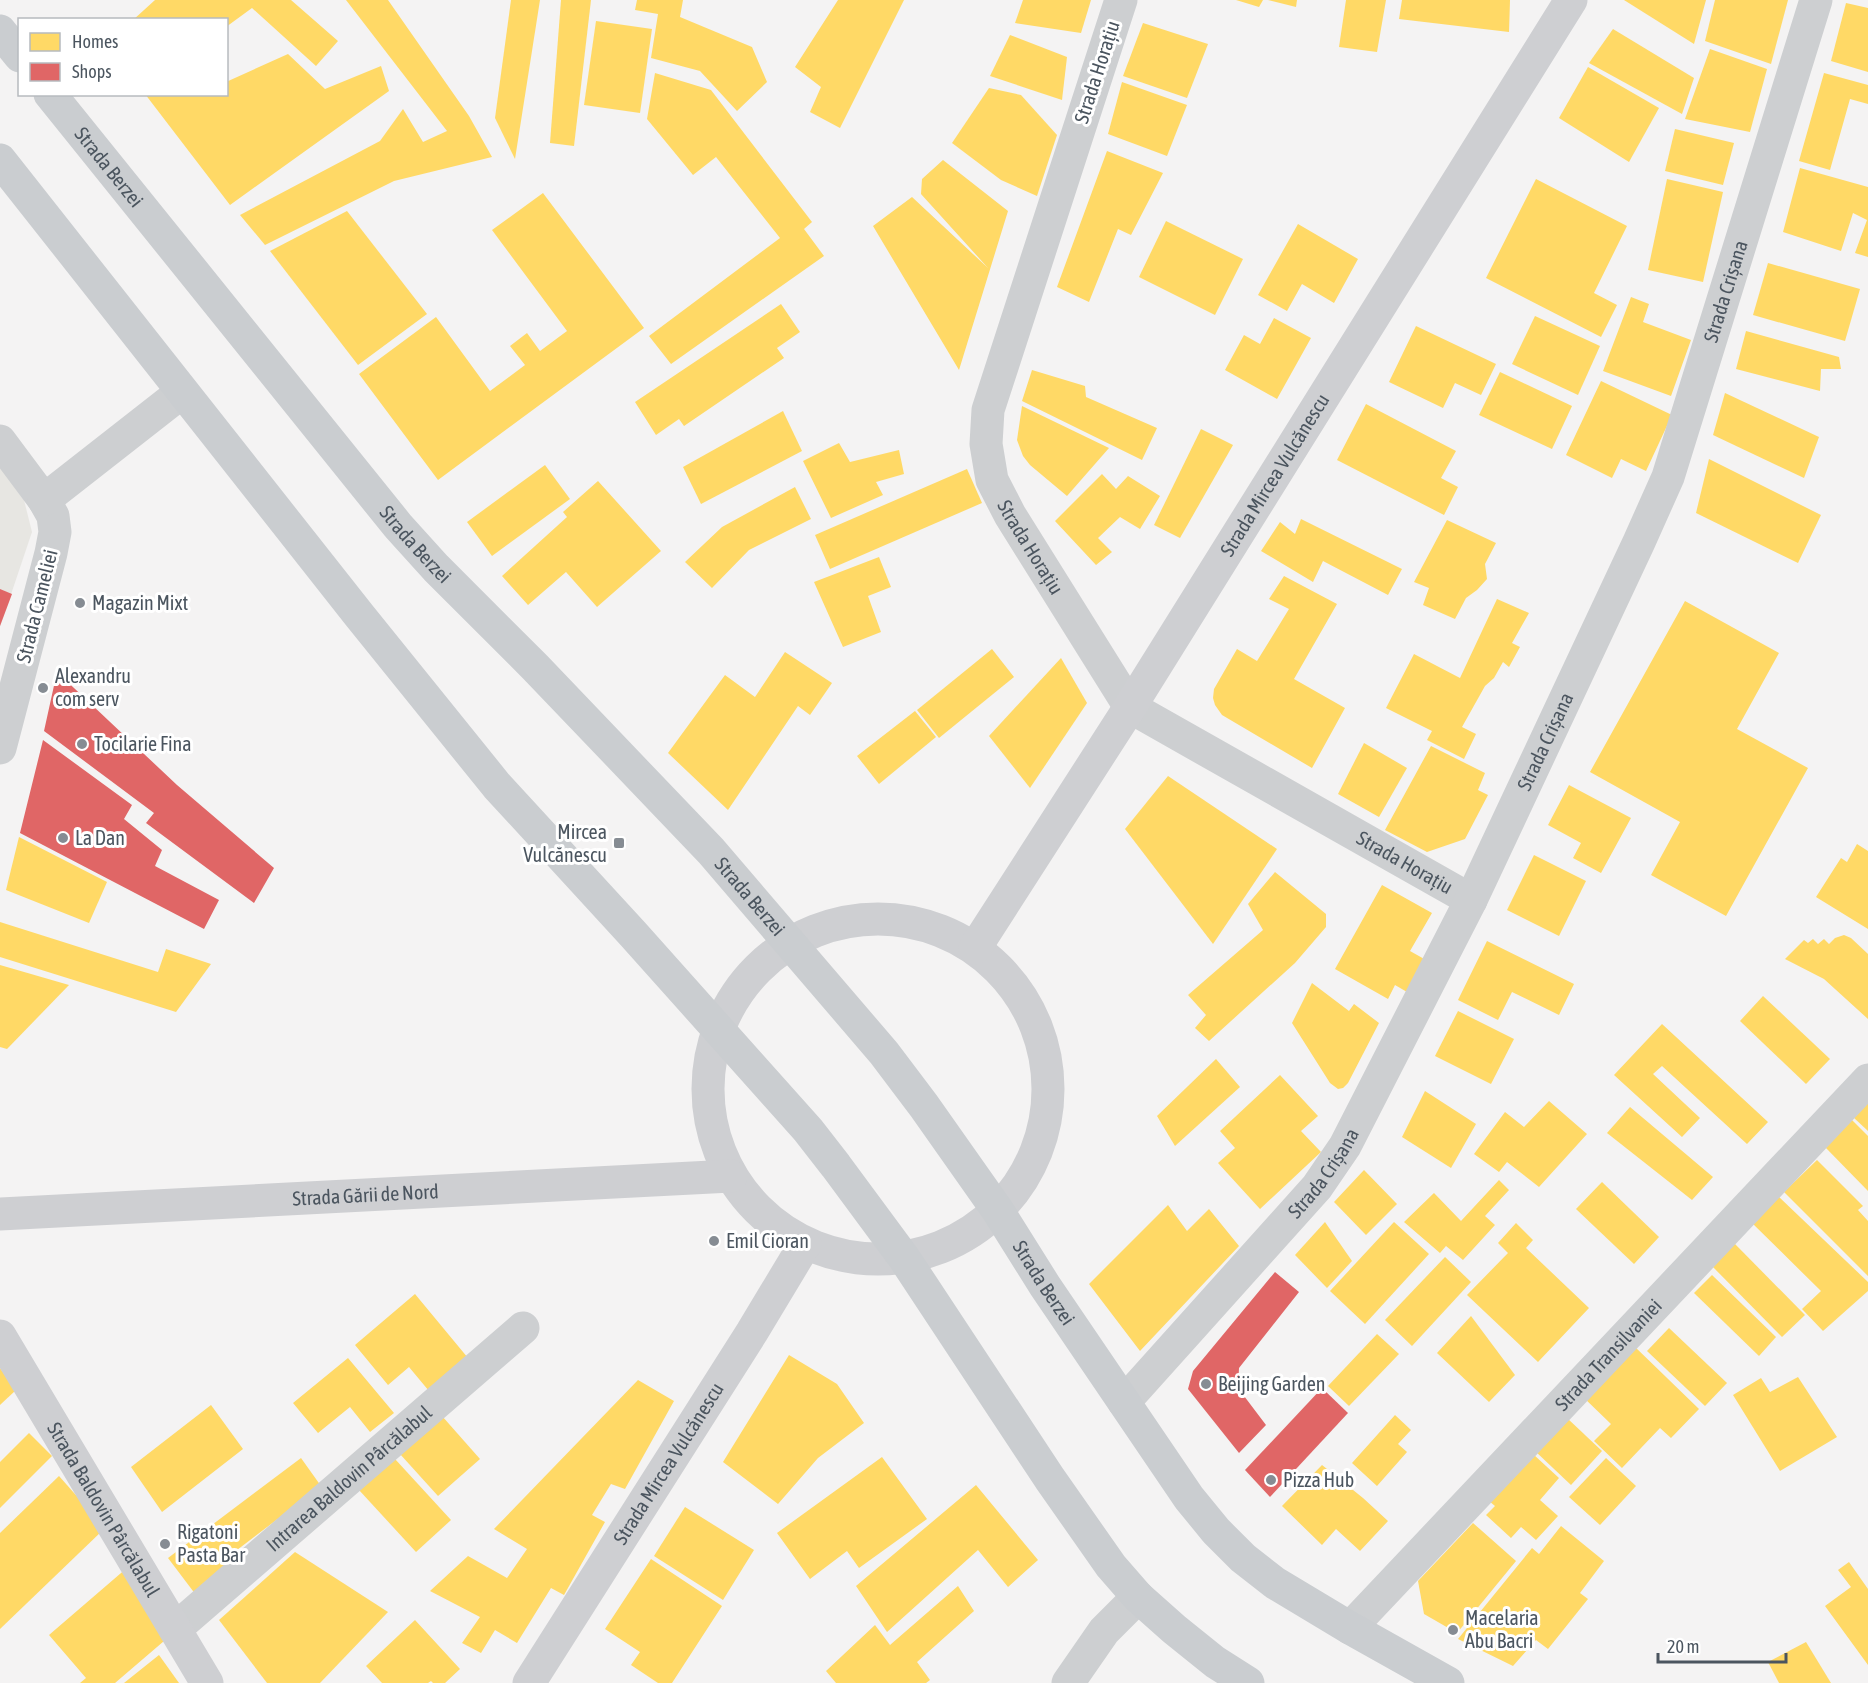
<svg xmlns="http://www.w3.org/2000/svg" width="1868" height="1683" font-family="'Asap Condensed',sans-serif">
<rect width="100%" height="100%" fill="#f4f3f3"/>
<polygon fill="#e7e6e2" points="0,467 24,500 32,532 0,627"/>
<g fill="#ffd966">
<polygon points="155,0 291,0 338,41 316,66 252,8 226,27 226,20 133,20"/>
<polygon points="346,0 388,0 469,116 492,157 394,181 265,245 240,215 380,141 403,109 423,142 447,131"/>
<polygon points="511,0 540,0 515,159 495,118"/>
<polygon points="561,0 591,0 574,146 550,143"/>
<polygon points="637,0 683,0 680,17 752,47 767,82 737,111 700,71 651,58 658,14 635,10"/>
<polygon points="838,0 904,0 840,128 810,112 821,87 795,67"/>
<polygon points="1023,0 1091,0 1081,33 1015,23"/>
<polygon points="1236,0 1263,0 1259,7"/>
<polygon points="1268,0 1297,0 1296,7"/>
<polygon points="1346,0 1386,0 1377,52 1339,47"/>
<polygon points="1402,0 1510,0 1509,32 1399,19"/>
<polygon points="1624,0 1706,0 1694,44"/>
<polygon points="1715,0 1788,0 1771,64 1705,41"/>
<polygon points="1846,3 1868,8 1868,72 1831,61"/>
<polygon points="596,21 652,29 640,113 584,105"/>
<polygon points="1143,23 1208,44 1187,98 1123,76"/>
<polygon points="1613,29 1694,78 1682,114 1589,63"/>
<polygon points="1010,35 1067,57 1062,100 990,76"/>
<polygon points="1710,49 1767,69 1750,132 1685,119"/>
<polygon points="288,54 325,89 381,66 389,91 230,205 145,94 226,94 226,82"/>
<polygon points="1588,67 1659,108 1629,162 1559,118"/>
<polygon points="655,73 711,90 812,222 804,229 824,256 671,364 649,336 780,238 716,157 693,175 647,119"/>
<polygon points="1824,73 1868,85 1868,104 1850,99 1830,170 1799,161"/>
<polygon points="1122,82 1187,105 1167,156 1108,134"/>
<polygon points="989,88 1021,95 1057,135 1037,196 1001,180 952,143"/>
<polygon points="1675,129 1734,143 1723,185 1665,171"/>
<polygon points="1107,151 1163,173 1131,235 1118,229 1089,302 1057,287"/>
<polygon points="943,160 1008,211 959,370 873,226 912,197 988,268 921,194 922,179"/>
<polygon points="1800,168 1868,187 1868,257 1855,253 1867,220 1853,213 1841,251 1783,232"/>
<polygon points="1536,179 1627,226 1594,293 1617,305 1601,337 1486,278"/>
<polygon points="1667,179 1723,192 1703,282 1648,270"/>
<polygon points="543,193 644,328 438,480 359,374 436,317 490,391 525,365 510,346 527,333 540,351 567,331 492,230"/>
<polygon points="347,211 427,314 358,365 270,251"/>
<polygon points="1166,221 1243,259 1215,315 1139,277"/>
<polygon points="1298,224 1358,259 1334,303 1302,284 1287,311 1258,295"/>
<polygon points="1768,263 1860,289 1845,341 1753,315"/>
<polygon points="1631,297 1649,304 1643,322 1691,340 1671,396 1603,371"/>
<polygon points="781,304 800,332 777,348 784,358 684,426 679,419 656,435 635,402"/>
<polygon points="1535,316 1600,346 1578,395 1512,364"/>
<polygon points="1274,318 1311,338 1277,399 1225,370 1244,335 1260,344"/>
<polygon points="1416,326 1496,364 1481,395 1455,383 1443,408 1389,382"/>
<polygon points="1746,331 1839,357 1841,369 1821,369 1820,391 1736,369"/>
<polygon points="1032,370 1085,386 1086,397 1157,428 1142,460 1022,401"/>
<polygon points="1500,372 1572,406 1552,449 1479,415"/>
<polygon points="1601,381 1672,415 1646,471 1621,459 1612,478 1566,455"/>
<polygon points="1725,393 1819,437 1804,478 1713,435"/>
<polygon points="1366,404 1456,451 1441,478 1458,487 1444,515 1337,460"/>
<polygon points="1022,406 1109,448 1067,496 1030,465 1023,456 1017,440"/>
<polygon points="783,411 802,451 701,504 683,467"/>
<polygon points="1201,429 1233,445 1180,538 1154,525"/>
<polygon points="839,443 850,462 899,450 904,474 876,482 883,495 831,518 803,461"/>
<polygon points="1709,459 1821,515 1798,563 1696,513"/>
<polygon points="545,465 570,499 492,556 467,522"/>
<polygon points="967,469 982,503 830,569 815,535"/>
<polygon points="1102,474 1116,489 1128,476 1160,496 1140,529 1120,517 1098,538 1112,552 1096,565 1055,521"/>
<polygon points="598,481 661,551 597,607 566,572 528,605 502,576 567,517 563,512"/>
<polygon points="795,487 811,519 749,550 712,588 685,562 722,527"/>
<polygon points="1301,519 1402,569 1388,595 1323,561 1313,582 1261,551 1280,522 1295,534"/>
<polygon points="1447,520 1496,543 1485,564 1487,579 1477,590 1466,598 1455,619 1423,605 1429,588 1414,582"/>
<polygon points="879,557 891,587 868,596 881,632 843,647 814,582"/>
<polygon points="1284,576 1337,604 1294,679 1345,708 1312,768 1222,715 1215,705 1213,698 1214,689 1237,649 1257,661 1289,609 1269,599"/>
<polygon points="1497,599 1529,613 1512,643 1520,647 1509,667 1503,662 1494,678 1485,686 1462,727 1476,734 1464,759 1427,740 1432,731 1386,708 1414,654 1460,678"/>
<polygon points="1685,601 1779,653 1737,729 1808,768 1726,916 1651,875 1680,822 1590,772"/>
<polygon points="992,649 1014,677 939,738 917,710"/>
<polygon points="785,652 832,683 810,715 798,706 728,810 668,753 725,675 755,697"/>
<polygon points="1061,658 1087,703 1030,788 989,736"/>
<polygon points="915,711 936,737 879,784 857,756"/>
<polygon points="1364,743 1407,768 1379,817 1338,794"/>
<polygon points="1431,746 1485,773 1478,790 1488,795 1465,839 1427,852 1385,830"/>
<polygon points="1168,776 1277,849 1213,944 1125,829"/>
<polygon points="1569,785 1631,818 1601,873 1573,858 1581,843 1548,825"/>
<polygon points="19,837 107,882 89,923 6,890"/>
<polygon points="1857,844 1868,851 1868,929 1816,897 1841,858 1847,862"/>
<polygon points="1534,855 1586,881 1559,936 1507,910"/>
<polygon points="1275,872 1326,914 1326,927 1295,963 1209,1041 1195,1028 1206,1015 1188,995 1263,930 1248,904"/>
<polygon points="1382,885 1432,913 1410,951 1426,960 1407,992 1395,985 1388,999 1335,969"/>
<polygon points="0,922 158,972 166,949 211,964 176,1012 0,957"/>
<polygon points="1844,935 1851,938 1868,954 1868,1019 1824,979 1785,959 1804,940 1808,943 1813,939 1818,944 1824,939 1829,944 1835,938"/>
<polygon points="1487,941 1574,984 1559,1015 1512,992 1498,1020 1458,1000"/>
<polygon points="0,965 69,985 7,1049 0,1047"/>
<polygon points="1312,983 1349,1011 1354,1004 1379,1023 1348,1083 1343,1088 1338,1089 1330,1083 1292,1023"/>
<polygon points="1763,996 1830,1059 1806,1084 1740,1021"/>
<polygon points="1458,1011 1514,1039 1491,1084 1435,1056"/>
<polygon points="1662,1024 1768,1122 1747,1144 1662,1066 1653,1074 1700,1118 1682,1137 1614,1075"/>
<polygon points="1216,1059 1240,1087 1175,1146 1157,1116"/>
<polygon points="1280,1075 1318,1116 1301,1131 1321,1152 1260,1209 1218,1163 1235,1148 1220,1131"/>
<polygon points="1425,1091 1476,1124 1451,1168 1402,1137"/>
<polygon points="1549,1101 1587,1134 1539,1187 1507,1162 1499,1172 1474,1154 1505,1112 1524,1127"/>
<polygon points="1868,1102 1868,1131 1853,1117"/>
<polygon points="1630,1107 1713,1177 1692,1200 1607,1133"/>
<polygon points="1852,1120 1868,1136 1868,1191 1825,1147"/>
<polygon points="1817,1160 1863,1206 1858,1210 1868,1221 1868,1276 1784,1192"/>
<polygon points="1364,1170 1397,1204 1366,1235 1334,1202"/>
<polygon points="1499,1180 1509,1190 1485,1216 1495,1225 1463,1260 1446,1246 1440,1253 1404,1222 1434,1193 1461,1221"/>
<polygon points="1602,1182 1659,1237 1634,1264 1576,1209"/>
<polygon points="1778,1196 1868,1282 1868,1291 1823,1331 1802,1309 1821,1291 1752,1223"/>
<polygon points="1168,1205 1187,1231 1209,1209 1239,1246 1140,1351 1089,1284"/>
<polygon points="1325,1222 1352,1261 1327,1288 1295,1255"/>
<polygon points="1394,1222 1429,1254 1365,1324 1330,1291"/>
<polygon points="1516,1223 1533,1240 1526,1248 1589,1308 1538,1362 1467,1295 1508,1253 1498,1243"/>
<polygon points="1734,1243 1805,1315 1782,1337 1711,1265"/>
<polygon points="1445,1257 1471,1282 1412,1346 1385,1320"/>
<polygon points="1712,1275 1776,1337 1759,1356 1694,1293"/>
<polygon points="415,1294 468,1358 429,1391 409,1367 388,1385 355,1345"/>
<polygon points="1471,1316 1515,1375 1489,1402 1437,1353"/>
<polygon points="1669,1328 1727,1383 1705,1406 1647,1351"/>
<polygon points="1377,1334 1399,1354 1349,1406 1328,1386"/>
<polygon points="1633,1345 1699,1409 1671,1438 1660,1428 1622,1468 1594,1441 1611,1424 1582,1396"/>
<polygon points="789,1355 837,1384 864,1423 818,1458 778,1504 723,1462"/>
<polygon points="348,1358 394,1413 370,1432 350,1407 318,1433 293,1403"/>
<polygon points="0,1368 16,1390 0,1405"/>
<polygon points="1798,1377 1837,1437 1780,1471 1733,1395 1761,1378 1770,1392"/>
<polygon points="638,1380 674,1401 625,1489 611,1484 592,1515 605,1522 564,1595 551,1588 517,1643 495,1630 481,1653 462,1643 480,1617 430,1591 468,1556 507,1578 527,1549 494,1529"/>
<polygon points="211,1405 243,1449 162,1512 131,1467"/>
<polygon points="1395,1415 1411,1430 1398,1444 1407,1452 1377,1486 1352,1463"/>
<polygon points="442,1416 480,1459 438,1496 400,1454"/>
<polygon points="1567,1418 1602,1451 1571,1485 1535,1451"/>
<polygon points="29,1433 52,1456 0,1508 0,1462"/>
<polygon points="1533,1454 1559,1478 1540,1500 1558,1516 1536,1540 1521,1527 1511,1538 1486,1515 1495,1506 1489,1501"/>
<polygon points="882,1457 927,1519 859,1568 847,1551 810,1579 777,1533"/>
<polygon points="301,1458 321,1486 237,1550 244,1560 196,1595 168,1558"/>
<polygon points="1606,1458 1636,1486 1600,1525 1569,1497"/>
<polygon points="395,1459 451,1520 416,1552 359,1490"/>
<polygon points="1322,1465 1363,1498 1388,1521 1360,1551 1336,1529 1322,1545 1282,1506"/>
<polygon points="59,1476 82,1502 103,1530 0,1629 0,1533"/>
<polygon points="976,1485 1038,1560 1008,1587 978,1550 887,1632 856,1586"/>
<polygon points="685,1507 754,1550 723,1600 654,1556"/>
<polygon points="1473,1523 1516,1561 1457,1633 1424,1614 1418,1581"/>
<polygon points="1561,1526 1604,1561 1580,1593 1588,1599 1548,1649 1536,1640 1513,1666 1458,1639 1532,1548 1539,1554"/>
<polygon points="295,1552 388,1612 320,1683 267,1683 219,1620"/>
<polygon points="651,1559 722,1606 672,1683 658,1683 631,1665 640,1652 605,1629"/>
<polygon points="1849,1562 1868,1589 1868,1665 1825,1606 1851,1587 1838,1570"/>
<polygon points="128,1567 171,1635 115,1683 80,1683 86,1678 49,1635"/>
<polygon points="958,1586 974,1611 917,1662 930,1680 926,1683 836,1683 826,1671 875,1625 890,1645"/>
<polygon points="415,1620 460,1669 445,1683 433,1683 431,1681 428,1683 382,1683 366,1666"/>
<polygon points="1806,1642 1831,1683 1779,1683 1768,1662"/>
<polygon points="159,1655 179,1683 124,1683"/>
</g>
<g fill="#e06666">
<polygon points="0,589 12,594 0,626"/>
<polygon points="57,672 177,785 274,868 254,903 146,823 154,813 44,731"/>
<polygon points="43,740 132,805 124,819 162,850 155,866 219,900 204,929 20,833"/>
<polygon points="1275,1272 1299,1292 1239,1368 1238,1388 1266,1425 1239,1453 1188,1389 1193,1371"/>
<polygon points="1322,1388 1348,1413 1270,1497 1245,1470"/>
</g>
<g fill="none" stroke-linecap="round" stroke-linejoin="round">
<g stroke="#cdcfd1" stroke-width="33">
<path id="s1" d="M1121 0 988 410 986 444 992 480 1010 515 1130 707 1471 900"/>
<polyline points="0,441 44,500 53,516 55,532 51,553 0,748"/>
<polyline points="44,500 182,392"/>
<path id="s2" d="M1124 1402 1317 1187 1345 1146 1471 900 1639 542 1668 477 1816 0"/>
<path id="s3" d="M1350 1628 1868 1080"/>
<path id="s4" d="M175 1629 523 1328"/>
<polyline points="1068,1683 1104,1631 1138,1597"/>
</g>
<g stroke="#cecfd2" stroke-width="33">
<circle cx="878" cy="1089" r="170"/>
<path id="s5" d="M975 948 1130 707 1571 0"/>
<path id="s6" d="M0 1214 731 1176"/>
<path id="s7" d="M0 1336 207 1683"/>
<path id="s8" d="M529 1683 752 1332 805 1244"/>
</g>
<g stroke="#cacdd0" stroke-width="33">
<polyline points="0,31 20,56"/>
<path id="s9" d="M50 94 398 526 436 568 535 667 711 851 884 1053 924 1106 998 1211 1045 1286 1189 1498 1216 1531 1243 1558 1275 1583 1350 1628 1448 1683"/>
<polyline points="0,160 359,615 497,786 633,934 808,1130 836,1166 904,1258 1050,1479 1111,1566 1138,1597 1174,1629 1215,1662 1248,1683"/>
</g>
</g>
<g fill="#868c93" stroke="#fff" stroke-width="2">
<circle cx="80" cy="603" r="6"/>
<circle cx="43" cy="688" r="6"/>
<circle cx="82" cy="744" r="6"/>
<circle cx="63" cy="838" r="6"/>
<rect x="613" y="837" width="12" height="12" rx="3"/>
<circle cx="714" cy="1241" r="6"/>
<circle cx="1206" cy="1384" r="6"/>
<circle cx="1271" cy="1480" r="6"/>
<circle cx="165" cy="1544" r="6"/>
<circle cx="1453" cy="1630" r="6"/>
</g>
<g text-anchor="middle" stroke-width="6" stroke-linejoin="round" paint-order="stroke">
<g font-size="20" fill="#4b555f" stroke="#fff">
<text transform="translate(1097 72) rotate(-72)" y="7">Strada Horațiu</text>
<text dy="7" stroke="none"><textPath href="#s9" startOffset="94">Strada Berzei</textPath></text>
<text dy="7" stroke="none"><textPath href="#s2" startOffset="1276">Strada Crișana</textPath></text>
<text dy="7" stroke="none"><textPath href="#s5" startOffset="560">Strada Mircea Vulcănescu</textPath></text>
<text dy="7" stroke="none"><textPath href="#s9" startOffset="580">Strada Berzei</textPath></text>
<text dy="7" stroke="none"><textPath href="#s1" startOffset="579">Strada Horațiu</textPath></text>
<text transform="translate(37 606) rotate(-76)" y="7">Strada Cameliei</text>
<text dy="7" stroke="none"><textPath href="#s2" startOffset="790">Strada Crișana</textPath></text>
<text dy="7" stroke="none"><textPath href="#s1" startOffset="1083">Strada Horațiu</textPath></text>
<text dy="7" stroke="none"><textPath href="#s9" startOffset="1066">Strada Berzei</textPath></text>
<text dy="7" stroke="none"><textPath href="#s2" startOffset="304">Strada Crișana</textPath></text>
<text dy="7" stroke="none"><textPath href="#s6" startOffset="366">Strada Gării de Nord</textPath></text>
<text dy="7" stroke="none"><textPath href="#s9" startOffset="1552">Strada Berzei</textPath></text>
<text dy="7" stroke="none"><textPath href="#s3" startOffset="376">Strada Transilvaniei</textPath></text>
<text dy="7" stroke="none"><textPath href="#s8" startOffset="260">Strada Mircea Vulcănescu</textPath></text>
<text dy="7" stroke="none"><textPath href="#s4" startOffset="230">Intrarea Baldovin Pârcălabul</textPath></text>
<text dy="7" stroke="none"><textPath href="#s7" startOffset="202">Strada Baldovin Pârcălabul</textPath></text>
</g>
<g font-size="20" fill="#4b555f" stroke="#fff" text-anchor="start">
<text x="92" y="610">Magazin Mixt</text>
<text x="55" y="683">Alexandru<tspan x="55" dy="23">com serv</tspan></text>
<text x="94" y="751">Tocilarie Fina</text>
<text x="607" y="839" text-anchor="end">Mircea<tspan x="607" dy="23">Vulcănescu</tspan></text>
<text x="75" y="845">La Dan</text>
<text x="726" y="1248">Emil Cioran</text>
<text x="1218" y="1391">Beijing Garden</text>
<text x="1283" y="1487">Pizza Hub</text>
<text x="177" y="1539">Rigatoni<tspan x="177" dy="23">Pasta Bar</tspan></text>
<text x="1465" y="1625">Macelaria<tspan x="1465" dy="23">Abu Bacri</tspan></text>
</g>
</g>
<rect x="18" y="18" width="210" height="78" fill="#ffffff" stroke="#b7bbbf" stroke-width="1.5"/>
<rect x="30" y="33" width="30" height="18" fill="#ffd966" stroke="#b7bbbf" stroke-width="1.5"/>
<text x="72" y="48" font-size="18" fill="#4b555f">Homes</text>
<rect x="30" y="63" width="30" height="18" fill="#e06666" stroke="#b7bbbf" stroke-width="1.5"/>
<text x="72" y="78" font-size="18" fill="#4b555f">Shops</text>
<path d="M1658 1653v9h128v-9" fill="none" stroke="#4b555f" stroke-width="3"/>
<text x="1667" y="1653" font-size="18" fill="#4b555f" stroke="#ffffff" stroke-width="4.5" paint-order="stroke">20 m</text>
</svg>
